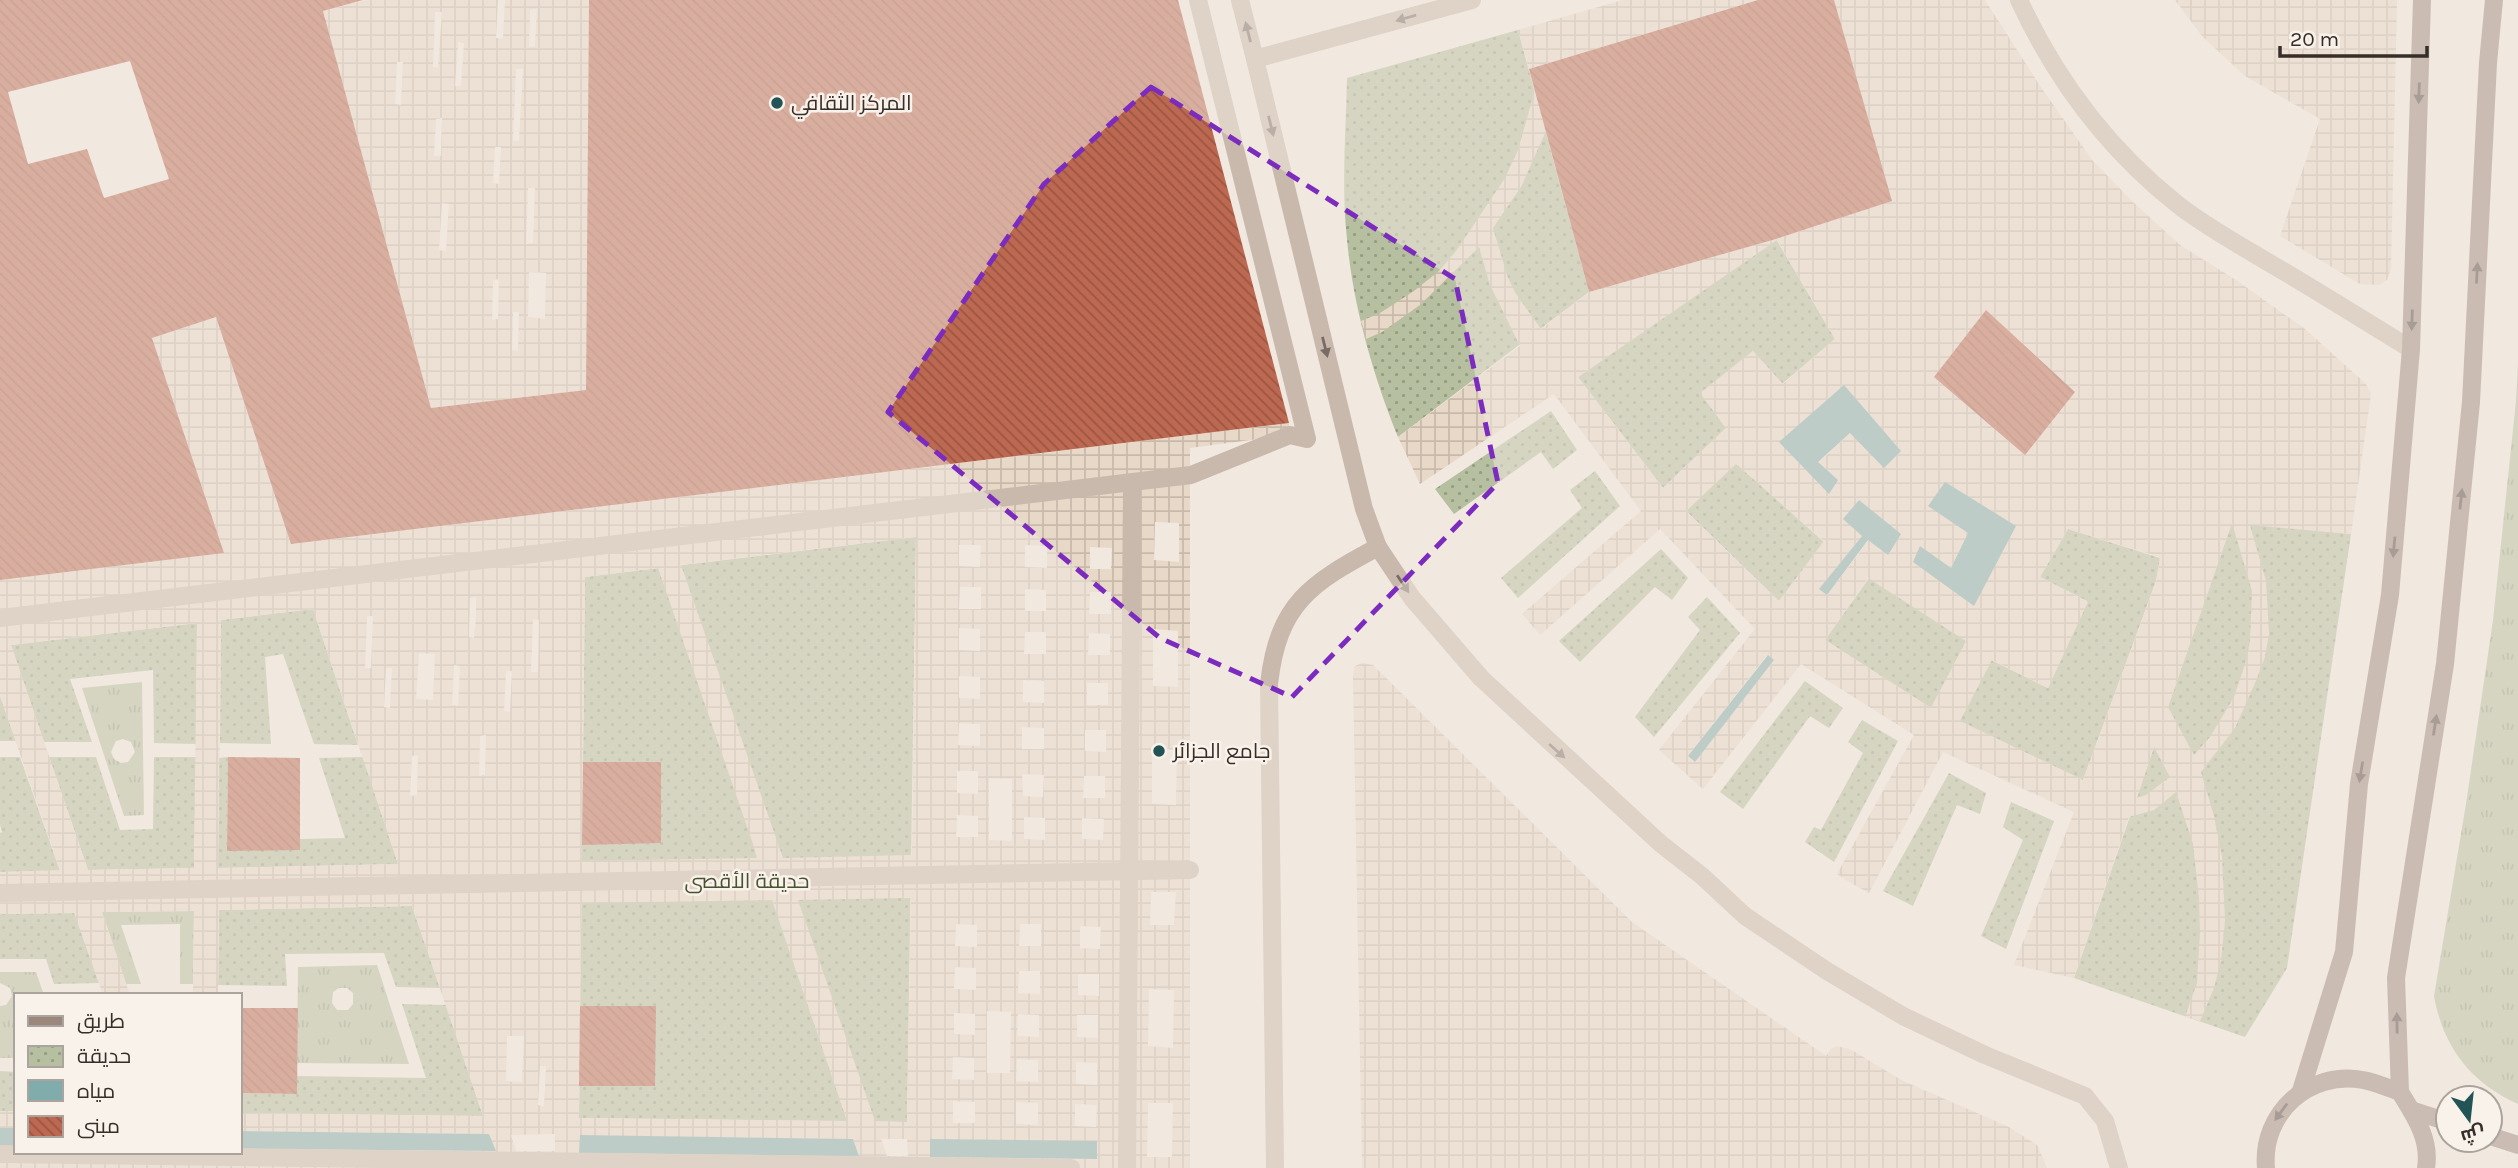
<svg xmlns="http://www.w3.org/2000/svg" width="2518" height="1168" font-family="Karla,Cairo,sans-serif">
<defs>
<pattern id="grass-tufts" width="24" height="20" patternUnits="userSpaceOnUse" patternTransform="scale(1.75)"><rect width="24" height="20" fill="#b6bfa0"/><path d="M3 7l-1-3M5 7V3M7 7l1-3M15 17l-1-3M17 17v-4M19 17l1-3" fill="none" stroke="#959c83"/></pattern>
<pattern id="park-dots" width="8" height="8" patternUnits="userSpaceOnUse" patternTransform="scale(1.75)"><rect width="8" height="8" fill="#b6bfa0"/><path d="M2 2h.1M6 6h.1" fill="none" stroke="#959c83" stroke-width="1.8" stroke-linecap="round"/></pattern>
<pattern id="plaza-grid" width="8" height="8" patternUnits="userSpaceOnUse" patternTransform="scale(1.75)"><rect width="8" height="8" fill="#e8d8c7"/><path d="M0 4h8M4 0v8" fill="none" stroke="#c8baab"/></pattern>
<pattern id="building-back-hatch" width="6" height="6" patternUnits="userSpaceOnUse" patternTransform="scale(1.75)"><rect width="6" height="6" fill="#bd6851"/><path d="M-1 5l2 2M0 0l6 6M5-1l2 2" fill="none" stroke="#9a5643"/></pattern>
</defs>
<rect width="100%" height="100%" fill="#f1e8df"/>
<g fill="url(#grass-tufts)" fill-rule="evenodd">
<path d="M2518 364V1104C2471 1083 2443 1047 2434 996L2466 804 2493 620 2516 401Z"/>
<path d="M142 682 144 815 124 816 82 688ZM123 739 131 742 135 752 128 762 121 763 114 759 111 752 116 741Z"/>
<polygon points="194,911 193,984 180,984 180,924 121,925 141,984 126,984 102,912"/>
<path d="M377 965 409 1064 297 1063 298 967ZM339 988H347L353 993V1004L348 1010H337L332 1003 333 992Z"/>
<polygon points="0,972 36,972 44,995 16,995 16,1058 0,1058 0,1006 6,1005 12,996 10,988 0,983"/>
</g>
<g fill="url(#park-dots)">
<path d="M1518 30 1589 292 1398 437C1373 375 1353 306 1347 239 1341 185 1346 132 1347 78Z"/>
<polygon points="1776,239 1835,339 1782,384 1753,351 1701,393 1726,428 1663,488 1578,377"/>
<polygon points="1551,411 1577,450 1553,469 1541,452 1454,514 1435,489"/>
<polygon points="1736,463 1824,542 1779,601 1686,511"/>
<polygon points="1595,471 1620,506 1518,598 1501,578 1582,508 1570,490"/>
<polygon points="2232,522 2351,534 2287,968 2245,1037 2074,978"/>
<polygon points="2068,529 2160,558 2156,581 2083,780 1959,721 1991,660 2048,688 2087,601 2040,577"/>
<polygon points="916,537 907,1122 579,1118 585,577"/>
<polygon points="1661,549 1688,578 1672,600 1655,587 1580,662 1559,641"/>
<polygon points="1869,578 1967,641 1931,708 1825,640"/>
<polygon points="1707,597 1740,633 1654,737 1635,717 1700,630 1688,617"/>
<polygon points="313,609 358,745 314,744 283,654 265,657 271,744 220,743 221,620"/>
<polygon points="197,623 196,744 154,743 153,670 70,679 92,742 44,742 11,645"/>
<polygon points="1805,681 1843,708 1829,728 1810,716 1743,809 1720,792"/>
<polygon points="0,696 16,741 0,741"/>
<polygon points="1862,720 1898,741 1834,862 1805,842 1814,827 1821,830 1863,753 1848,742"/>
<polygon points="0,757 20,757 60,871 0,872 0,833 2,832 0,825"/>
<polygon points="49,757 96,757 120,830 153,829 154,757 196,757 194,868 88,870"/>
<polygon points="228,757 227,850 300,839 345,838 319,758 363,757 398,864 218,868 219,758"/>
<polygon points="1949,773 1986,793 1980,814 1957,805 1913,906 1883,891"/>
<polygon points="2011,802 2054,821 2006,949 1981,936 2023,840 2003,827"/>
<polygon points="412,906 440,988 396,987 384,953 285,954 287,986 218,985 219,910"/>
<polygon points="75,913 99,983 54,984 46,959 0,959 0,914"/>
<polygon points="402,1004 446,1005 483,1116 240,1113 240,1093 296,1094 297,1076 426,1078"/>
<polygon points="0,1071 16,1072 16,1111 0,1111"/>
</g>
<g fill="url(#plaza-grid)" fill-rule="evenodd">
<path d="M367 0H498L496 38 503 39 505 0H589L586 390 431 408 323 11ZM537 9 535 46 529 47 530 10ZM435 12H442L438 68 433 67ZM458 42 464 43 461 86H455ZM397 62H403L401 105 395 104ZM516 69H523L519 141H513ZM442 118 441 156H434L436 119ZM495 147H501L499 184 493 183ZM528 188H535L533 243 526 244ZM442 203 449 204 446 251 439 250ZM529 272 546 273 545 319 528 317ZM499 279 498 319 492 320 493 280ZM513 312H519L518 351 512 350Z"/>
<polygon points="1623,0 1758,0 1529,69 1518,30"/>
<path d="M1834 0H1985L2040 86 2093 161 2132 201 2180 245 2239 282 2305 329 2366 384 2371 394 2351 534 2250 525 2266 581 2269 634 2265 657 2256 681 2235 728 2201 772 2214 816 2222 857 2225 921 2221 960 2214 988 2200 1021 2185 1017 2197 983 2200 933 2199 898 2193 844 2176 792 2154 810 2129 817 2074 978 2014 965 2074 812 1943 752 1869 893 1851 883 1837 874 1914 735 1801 664 1703 789 1659 750 1755 629 1660 529 1540 635 1522 614 1641 511 1554 394 1420 484 1398 437 1520 346 1490 285 1479 247 1420 305 1382 332 1366 339 1361 321 1380 313 1414 291 1439 271 1456 251 1505 178 1518 150 1535 90 1546 131 1521 187 1493 228 1508 278 1516 294 1541 329 1589 292 1776 239 1891 201ZM1777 240 1835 339 1783 384 1753 351 1700 393 1726 428 1663 488 1578 377ZM1843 385 1850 433 1818 463ZM1736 464 1824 541 1779 601 1686 511ZM2232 523 2252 591 2250 641 2247 658 2234 697 2210 737 2194 755 2168 707ZM2068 529 2160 557 2156 582 2083 780 1960 721 1992 660 2048 688 2088 602 2040 577ZM1968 533 1974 605 1914 561 1920 547 1951 568ZM1901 534 1869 540 1827 595 1820 588 1862 536ZM1868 578 1966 641 1931 708 1825 640ZM1767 655 1774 660 1694 762 1688 756ZM2154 747 2170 777 2146 795 2137 798Z"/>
<polygon points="2175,0 2397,0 2391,269 2387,280 2379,285 2360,284 2280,236 2320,119 2245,76 2202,36"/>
<path d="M216 317 292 544 1289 423 1290 435 1190 448V1168H0V1146L495 1151 489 1134 240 1131V1113L483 1116 412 906 219 910 218 995H193L194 911 102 912 130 995H103L74 913 0 914V872L60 870 0 696V580L224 553 152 338ZM1155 522 1179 523V562L1154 560ZM916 537 912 855 783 858 681 565ZM959 545H981L980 567 959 566ZM1025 545 1047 546V568L1025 567ZM1090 547 1112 548 1111 569H1090ZM658 568 752 841 757 858 582 861 585 577ZM960 587H981V609H959ZM1025 589 1046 590V611H1025ZM1090 592H1111V614H1089ZM476 597V617L474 638 469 637 470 598ZM313 609 398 864 218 868 221 620ZM367 616H373L371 668H365ZM533 619 539 620 538 672H531ZM197 623 194 868 88 870 11 645ZM959 628 980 629V651L959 650ZM1153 629 1178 631V687L1153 686ZM1025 632H1046V654H1024ZM1089 633 1110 634V655H1088ZM419 653 435 654 433 700 416 699ZM454 665 460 666 458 706 452 705ZM386 668H392L390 708 384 707ZM506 671H512L510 712 504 711ZM959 676 980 677V699L959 698ZM1023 680 1044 681V703L1023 702ZM1087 683H1108V705H1087ZM959 723 980 724V746L958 745ZM1022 727 1044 728V749H1022ZM1085 730H1106V752L1085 751ZM486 735 485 775 479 776 480 736ZM1152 748 1177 750 1176 805 1152 804ZM418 755 417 795 410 796 412 756ZM957 771H978V794L957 793ZM1022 774 1044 775 1043 797 1023 796ZM1084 776H1105V798H1083ZM989 778 1012 779V841L989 840ZM957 815 978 816V837H956ZM1024 817 1045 818V840L1024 839ZM1082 818 1104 819 1103 840 1082 839ZM1151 892H1176L1174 925H1150ZM911 898 907 1122 875 1121 798 900ZM772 900 847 1121 579 1118 581 903ZM956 924 977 925V947L955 946ZM1020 924H1041V946H1019ZM1080 926 1101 927 1100 949 1080 948ZM955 967 976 968V990L954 989ZM1019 971H1040V994L1018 993ZM1078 974H1099V996L1078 995ZM1149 989 1174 990 1173 1048 1148 1046ZM987 1011 1011 1012 1010 1073H987ZM954 1013 975 1014V1035L954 1034ZM1018 1014 1039 1015V1037L1017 1036ZM1077 1015H1098V1038L1077 1037ZM507 1036H524L522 1082 506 1081ZM953 1057 974 1058V1080L952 1079ZM1017 1059 1038 1060V1082L1016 1081ZM1076 1062 1097 1063V1085L1076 1084ZM540 1066H546L544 1107 538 1105ZM953 1101 975 1102V1123H953ZM1016 1102 1038 1103V1125L1016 1124ZM1148 1103H1173L1172 1157H1147ZM1075 1104 1097 1105 1096 1127 1075 1126ZM555 1134V1151H516L511 1135ZM580 1136 853 1139 859 1155 580 1153ZM881 1139H907L908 1156H887ZM1097 1141V1159L930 1156Z"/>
<polygon points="1362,663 1373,665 1632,922 1826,1056 1831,1049 1837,1046 1852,1050 1901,1080 2009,1127 2037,1145 2047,1168 1362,1168 1353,676 1355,666"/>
<rect x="0" y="1111" width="16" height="17"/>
</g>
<g fill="#80acac">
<polygon points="1844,385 1901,451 1884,468 1850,433 1818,462 1838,480 1829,494 1779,442"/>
<polygon points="1945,482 2016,526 1974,606 1913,562 1920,546 1951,568 1968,533 1928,506"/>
<polygon points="1859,500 1901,534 1888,555 1868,540 1827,595 1819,589 1862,536 1843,519"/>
<polygon points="1768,655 1774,660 1695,762 1688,756"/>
<rect x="0" y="1128" width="16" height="18"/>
<polygon points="240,1131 489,1134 496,1151 240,1149"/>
<polygon points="580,1135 853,1139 859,1156 579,1153"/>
<polygon points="930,1139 1097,1141 1097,1159 930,1157"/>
</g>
<g fill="url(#building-back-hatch)" fill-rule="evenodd">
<path d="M0 0H363L323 11 431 408 586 390 589 0H1178L1289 423 291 544 216 317 152 338 224 553 0 580ZM130 61 169 179 104 198 87 149 28 164 8 92Z"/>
<polygon points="1758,0 1834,0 1892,201 1776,239 1589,292 1529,69"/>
<polygon points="1986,310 2075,392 2025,455 1934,377"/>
<polygon points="228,757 300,758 300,850 227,851"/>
<polygon points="583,762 661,762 661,843 582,845"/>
<polygon points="580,1006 656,1006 655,1086 579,1086"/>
<polygon points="240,1008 298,1008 297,1094 240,1093"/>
</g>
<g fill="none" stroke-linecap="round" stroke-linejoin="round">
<g stroke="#c9b8ac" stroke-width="18">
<polyline points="1240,0 1255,59 1472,0"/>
<path d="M2019 0C2056 80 2108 149 2177 204 2205 226 2236 243 2266 261 2315 289 2363 320 2411 349"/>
<polyline points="1255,59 1364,509 1378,547 1412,598 1481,678 1661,844 1702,876 1745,916 1827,971 1903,1016 1985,1055 2085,1096 2105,1121 2119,1168"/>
<path d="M1275 1168 1269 684C1278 603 1311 583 1378 547"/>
</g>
<g stroke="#c9b8ac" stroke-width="18">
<polyline points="0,618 1191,475 1290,435 1307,439 1198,0"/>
<polyline points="0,893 1190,870"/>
<polyline points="0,1154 1071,1168"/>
<polyline points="1127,1168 1132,483"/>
</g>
<g stroke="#9c877d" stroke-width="18">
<polyline points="2301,1091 2344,952 2359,784 2390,595 2411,349 2422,0"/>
<polyline points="2400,1092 2396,978 2445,664 2471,402 2488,63 2494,0"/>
<polyline points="2411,1110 2448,1122"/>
<polyline points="2490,1136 2518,1145"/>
<path d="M2266 1168C2261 1113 2309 1070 2363 1080 2375 1082 2388 1088 2400 1092 2414 1115 2431 1139 2426 1168"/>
</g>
</g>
<defs><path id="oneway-solid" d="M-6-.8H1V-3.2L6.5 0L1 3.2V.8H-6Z" transform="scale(1.75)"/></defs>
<g fill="#796c64">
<use href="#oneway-solid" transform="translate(1406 18) rotate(164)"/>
<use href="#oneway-solid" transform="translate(1248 32) rotate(-104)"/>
<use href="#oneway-solid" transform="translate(1271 126) rotate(76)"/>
<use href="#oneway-solid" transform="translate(1325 347) rotate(76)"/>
<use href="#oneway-solid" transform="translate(1403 584) rotate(56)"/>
<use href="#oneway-solid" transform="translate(1557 751) rotate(42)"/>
</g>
<g fill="#50443f">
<use href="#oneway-solid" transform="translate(2419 93) rotate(92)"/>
<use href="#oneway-solid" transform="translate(2477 273) rotate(-87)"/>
<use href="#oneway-solid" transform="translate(2412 320) rotate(92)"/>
<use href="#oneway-solid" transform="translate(2461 499) rotate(-84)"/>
<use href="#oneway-solid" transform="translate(2394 547) rotate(95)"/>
<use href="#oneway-solid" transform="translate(2435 725) rotate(-81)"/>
<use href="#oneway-solid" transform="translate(2361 772) rotate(99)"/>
<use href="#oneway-solid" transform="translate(2397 1023) rotate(-91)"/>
<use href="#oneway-solid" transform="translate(2281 1112) rotate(126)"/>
</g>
<path d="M0 0H2518V1168H0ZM1151 87 1455 279 1498 483 1292 697 1160 638 888 412 1044 184Z" fill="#f1e8df" fill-opacity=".55" fill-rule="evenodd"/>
<path fill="none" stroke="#7b2cbf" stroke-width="5" stroke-dasharray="14 9" stroke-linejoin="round" d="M1151 87 1455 279 1498 483 1292 697 1160 638 888 412 1044 184Z"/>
<g fill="#225456" stroke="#f9f2eb" stroke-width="2.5">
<circle cx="777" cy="103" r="7"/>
<circle cx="1159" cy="751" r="7"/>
</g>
<g text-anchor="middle" stroke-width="5" stroke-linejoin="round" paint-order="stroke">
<g font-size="21" fill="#372e2a" stroke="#f9f2eb" text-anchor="start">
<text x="791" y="110">المركز الثقافي</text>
<text x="1173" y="758">جامع الجزائر</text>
</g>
<g font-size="21" fill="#485430" stroke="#f9f2eb">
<text x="747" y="888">حديقة الأقصى</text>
</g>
</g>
<rect x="14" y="993" width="228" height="161" fill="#f9f2eb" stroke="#aba49e" stroke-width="2"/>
<rect x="28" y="1016" width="35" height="10" fill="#9c877d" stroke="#aba49e" stroke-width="2"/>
<text x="77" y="1028" font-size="21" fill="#372e2a">طريق</text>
<rect x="28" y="1046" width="35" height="21" fill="url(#park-dots)" stroke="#aba49e" stroke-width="2"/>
<text x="77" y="1063" font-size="21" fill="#372e2a">حديقة</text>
<rect x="28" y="1080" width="35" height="21" fill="#80acac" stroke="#aba49e" stroke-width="2"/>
<text x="77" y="1098" font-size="21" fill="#372e2a">مياه</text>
<rect x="28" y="1116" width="35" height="21" fill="url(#building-back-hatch)" stroke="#aba49e" stroke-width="2"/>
<text x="77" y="1133" font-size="21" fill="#372e2a">مبنى</text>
<g transform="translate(2469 1119) rotate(165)"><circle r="33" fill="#f9f2eb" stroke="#aba49e" stroke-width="2"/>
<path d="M0-5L12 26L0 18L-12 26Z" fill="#225456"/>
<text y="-10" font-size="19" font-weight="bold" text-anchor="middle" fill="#372e2a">ش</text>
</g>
<path d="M2280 46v10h147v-10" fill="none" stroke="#372e2a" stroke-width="3.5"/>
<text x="2290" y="46" font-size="21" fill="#372e2a" stroke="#f9f2eb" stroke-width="5" paint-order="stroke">20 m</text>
</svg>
